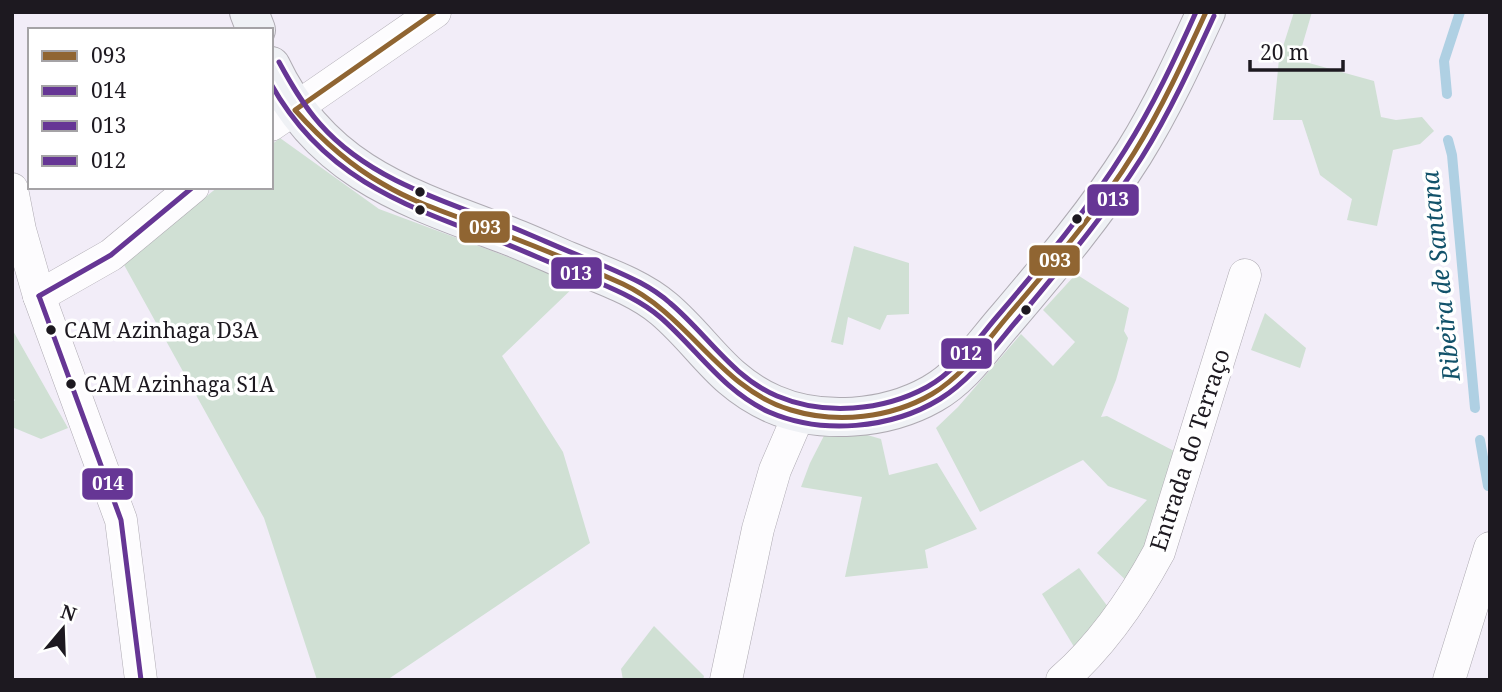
<svg xmlns="http://www.w3.org/2000/svg" width="1502" height="692" font-family="'Noto Serif',serif">
<rect width="100%" height="100%" fill="#f2edf8"/>
<g fill="#d0e0d4">
<polygon points="1294,12 1312,12 1298,60 1374,81 1381,117 1396,120 1422,117 1434,131 1420,144 1393,150 1377,226 1347,220 1352,199 1320,175 1302,120 1273,120 1279,59"/>
<polygon points="280,138 379,209 578,283 502,356 563,452 590,543 387,680 317,680 264,518 123,263 218,187 271,187 271,145"/>
<polygon points="854,246 909,263 909,314 887,315 880,330 848,317 843,345 831,342"/>
<polygon points="1076,274 1129,308 1124,331 1128,338 1116,380 1101,417 1107,416 1174,451 1169,480 1130,584 1097,553 1147,500 1108,486 1083,460 980,512 936,428 958,407 1021,334 1053,366 1075,342 1043,310"/>
<polygon points="1265,313 1306,348 1300,368 1251,350"/>
<polygon points="12,329 68,428 41,439 12,427 12,403 15,400 12,397"/>
<polygon points="830,424 881,439 889,475 937,463 977,529 925,550 928,568 845,577 862,497 801,487 810,463"/>
<polygon points="1079,568 1114,615 1079,655 1042,594"/>
<polygon points="654,626 704,676 703,680 623,680 621,669"/>
</g>
<g fill="none" stroke-linecap="round" stroke-linejoin="round">
<g stroke="#afd0e3" stroke-width="10">
<polyline points="1447,94 1444,61 1460,12"/>
<polyline points="1448,140 1452,155 1475,408"/>
<polyline points="1480,440 1488,486"/>
</g>
<defs>
<g id="minor">
<polyline points="271,125 435,12"/>
<polyline points="12,189 20,230 39,296 121,520 141,680"/>
<polyline points="39,296 111,255 193,187"/>
<polyline points="726,680 758,529 775,470 800,412"/>
<path d="M1062 680C1103 644 1133 600 1159 552L1245 275"/>
<polyline points="1449,680 1490,548"/>
</g>
<g id="secondary">
<polyline points="249,12 256,30"/>
<path d="M271 66C320 170 405 197 504 234 526 242 547 252 568 261 601 275 637 286 664 309 704 343 721 381 773 404 821 425 886 420 932 394 963 377 984 344 1007 318 1052 265 1097 212 1134 153 1162 108 1184 60 1206 12"/>
</g>
</defs>
<use href="#minor" stroke="#afabb3" stroke-width="33"/>
<use href="#secondary" stroke="#afabb3" stroke-width="40"/>
<use href="#minor" stroke="#fdfcfe" stroke-width="32"/>
<use href="#secondary" stroke="#eff1f5" stroke-width="38"/>
<defs>
<path id="bus-1" d="M435 12 295 110C321 139 349 165 383 184 418 205 457 216 495 231 538 247 581 265 623 284 689 315 720 389 791 410 837 424 891 418 932 394 964 375 985 343 1008 316 1053 263 1098 211 1134 153 1162 108 1184 60 1206 12"/>
<g id="bus-2">
<polyline points="39,296 121,520 141,680"/>
<polyline points="39,296 111,255 193,187"/>
</g>
<path id="bus-3" d="M271 84C325 181 409 207 506 244 533 255 560 267 588 278 613 289 639 299 660 317 697 349 723 391 769 412 822 435 891 429 940 399 972 379 995 346 1019 318 1062 266 1106 214 1142 157 1170 112 1192 64 1214 16"/>
<path id="bus-4" d="M279 62C291 84 303 105 320 124 369 180 446 202 514 228 543 240 571 253 600 264 625 275 650 285 670 303 707 334 732 377 777 396 824 416 883 411 927 387 958 370 978 338 1001 312 1045 260 1089 208 1125 150 1153 106 1175 59 1196 12"/>
</defs>
<use href="#bus-1" stroke="#fff" stroke-width="10"/>
<use href="#bus-2" stroke="#fff" stroke-width="10"/>
<use href="#bus-3" stroke="#fff" stroke-width="10"/>
<use href="#bus-4" stroke="#fff" stroke-width="10"/>
<use href="#bus-1" stroke="#906532" stroke-width="5"/>
<use href="#bus-2" stroke="#663695" stroke-width="5"/>
<use href="#bus-3" stroke="#663695" stroke-width="5"/>
<use href="#bus-4" stroke="#663695" stroke-width="5"/>
</g>
<g fill="#1d1920" stroke="#fff" stroke-width="2.5">
<circle cx="420" cy="192" r="6"/>
<circle cx="420" cy="210" r="6"/>
<circle cx="1077" cy="219" r="6"/>
<circle cx="1026" cy="310" r="6"/>
<circle cx="51" cy="330" r="6"/>
<circle cx="71" cy="384" r="6"/>
</g>
<g text-anchor="middle" stroke-width="7" stroke-linejoin="round" paint-order="stroke">
<g font-size="21" fill="#1d1920" stroke="#fff" text-anchor="start">
<text x="64" y="338">CAM Azinhaga D3A</text>
<text x="84" y="392">CAM Azinhaga S1A</text>
</g>
<g font-size="23" fill="#1d1920" stroke="#fff">
<text transform="translate(1190 450) rotate(-72)" y="8">Entrada do Terraço</text>
</g>
<g font-size="24" font-style="italic" fill="#12526a" stroke="#fff">
<text transform="translate(1441 276) rotate(-96)" y="8">Ribeira de Santana</text>
</g>
</g>
<g stroke="#fff" stroke-width="2.5">
<rect x="1086" y="183" width="54" height="34" rx="7" fill="#663695"/>
<rect x="458" y="210" width="53" height="34" rx="7" fill="#906532"/>
<rect x="1028" y="244" width="53" height="33" rx="7" fill="#906532"/>
<rect x="550" y="256" width="53" height="34" rx="7" fill="#663695"/>
<rect x="940" y="337" width="53" height="33" rx="7" fill="#663695"/>
<rect x="81" y="467" width="53" height="34" rx="7" fill="#663695"/>
</g>
<g font-size="19" text-anchor="middle" font-weight="bold" fill="#fff">
<text x="1113" y="206">013</text>
<text x="485" y="234">093</text>
<text x="1055" y="267">093</text>
<text x="576" y="280">013</text>
<text x="966" y="360">012</text>
<text x="108" y="490">014</text>
</g>
<rect width="1502" height="692" fill="none" stroke="#1d1920" stroke-width="28"/>
<rect x="28" y="28" width="245" height="161" fill="#ffffff" stroke="#a5a3a6" stroke-width="2"/>
<rect x="42" y="51" width="35" height="10" fill="#906532" stroke="#a5a3a6" stroke-width="2"/>
<text x="91" y="63" font-size="21" fill="#1d1920">093</text>
<rect x="42" y="86" width="35" height="10" fill="#663695" stroke="#a5a3a6" stroke-width="2"/>
<text x="91" y="98" font-size="21" fill="#1d1920">014</text>
<rect x="42" y="121" width="35" height="10" fill="#663695" stroke="#a5a3a6" stroke-width="2"/>
<text x="91" y="133" font-size="21" fill="#1d1920">013</text>
<rect x="42" y="156" width="35" height="10" fill="#663695" stroke="#a5a3a6" stroke-width="2"/>
<text x="91" y="168" font-size="21" fill="#1d1920">012</text>
<g transform="translate(63 629) rotate(19)" stroke="#ffffff" stroke-width="5" paint-order="stroke">
<path d="M0-5L12 26L0 18L-12 26Z" fill="#1d1920"/>
<text y="-10" font-size="19" font-weight="bold" text-anchor="middle" fill="#1d1920">N</text>
</g>
<path d="M1250 60v10h93v-10" fill="none" stroke="#1d1920" stroke-width="3.5"/>
<text x="1260" y="60" font-size="21" fill="#1d1920" stroke="#ffffff" stroke-width="5" paint-order="stroke">20 m</text>
</svg>
